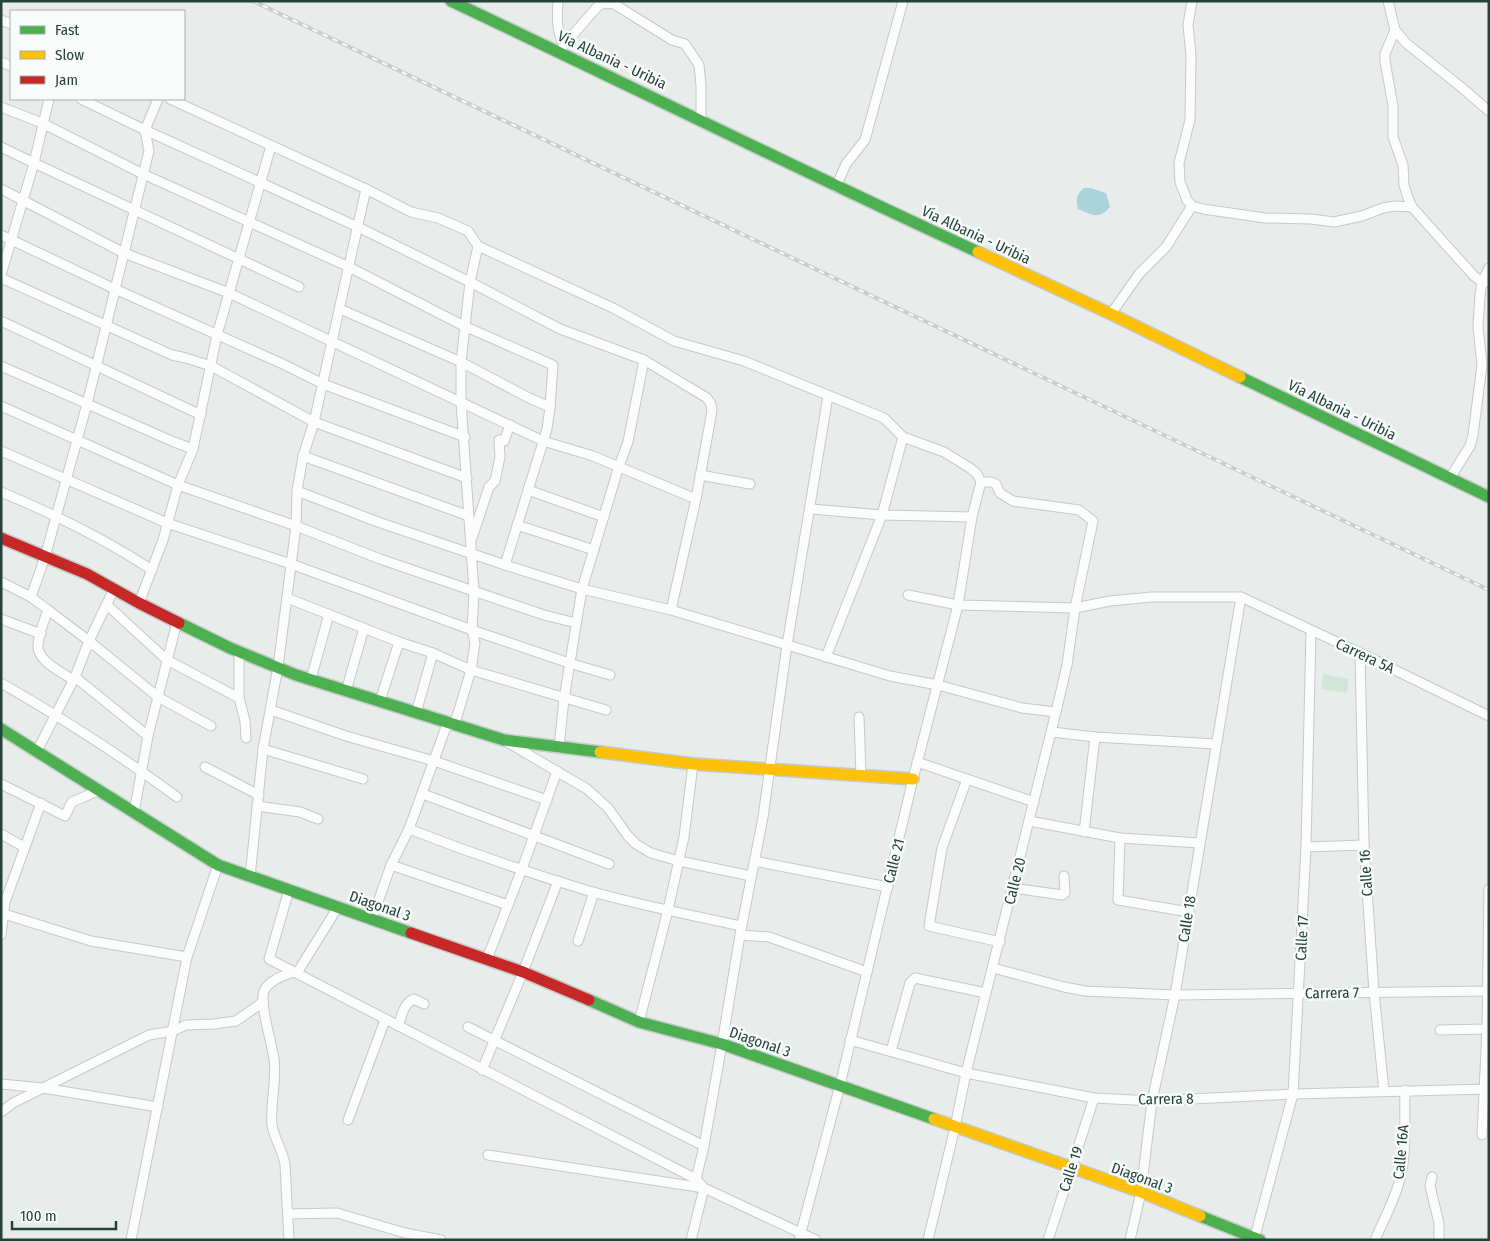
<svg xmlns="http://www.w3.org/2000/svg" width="1490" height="1241" font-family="'Fira Sans Condensed',sans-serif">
<rect width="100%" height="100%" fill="#e8edeb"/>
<polygon fill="#d1e6d8" points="1323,674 1349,679 1347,693 1321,689"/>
<path fill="#a9d4db" d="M1084 188H1091L1106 193 1110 207C1099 220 1092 215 1078 209 1076 199 1076 195 1084 188Z"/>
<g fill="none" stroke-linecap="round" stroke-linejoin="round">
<defs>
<g id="street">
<path d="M558 1C557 17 556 30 564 45"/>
<polyline points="1192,1 1188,25 1191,55 1190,120 1179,163 1180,182 1187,200 1192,206 1203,209 1265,218 1311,219 1334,222 1362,216 1383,208 1395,206 1412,207"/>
<polyline points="1388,1 1395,30 1406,43 1461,87 1489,111"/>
<polyline points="1,20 11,24"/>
<polyline points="1395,30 1385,54 1385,61 1393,106 1393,137 1403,165 1404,185 1408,198 1412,207 1474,276 1482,282 1489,282"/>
<polyline points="560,52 564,45 597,7 603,3 614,4 672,40 685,44 699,65 701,85 701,119"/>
<polyline points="1,62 11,66"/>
<polyline points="49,99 34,163 299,287"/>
<polyline points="81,99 145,130 358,227 470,282 560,329 644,360 707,398 711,404 712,411 696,499"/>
<polyline points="170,99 366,189 411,212 438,218 468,231 478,246 613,308 674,341 744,361 884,418 903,437 944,452 970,468 977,474 981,482"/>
<polyline points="1,107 42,123 143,174 349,267 464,326 553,365 550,407"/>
<polyline points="271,146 229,293 543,441 593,456 696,499 671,610"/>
<polyline points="1,147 34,163 1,275"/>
<polyline points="836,187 846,164 865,140 903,1"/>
<polyline points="1,189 124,253 229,293 217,335 193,449 178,485 163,540 139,603"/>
<polyline points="1,235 115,289 285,365 323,384 465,437"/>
<polyline points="1,278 172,355 186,358 211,366 314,422 467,478"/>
<polyline points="340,309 461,362 529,398 550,407 547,429 505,565"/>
<polyline points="1111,314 1139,274 1166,247 1192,206"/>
<polyline points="1,321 201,415"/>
<polyline points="1,366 174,442 193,449"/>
<polyline points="1,406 178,485 296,526 380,559 544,615 576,623"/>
<polyline points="1,451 167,523 291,564 472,630 569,663 610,675"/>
<polyline points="303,456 469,516"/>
<polyline points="700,475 750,484"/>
<polyline points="1450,478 1470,446 1473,435 1482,365 1478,327 1480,295 1482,282 1489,268"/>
<polyline points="528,490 604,517"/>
<polyline points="297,491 378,522 505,565 582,589 671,610 890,676 938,685 1022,708 1056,712"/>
<path d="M1 492C54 514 105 539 152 570"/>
<polyline points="811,509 882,515 972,517"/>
<polyline points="517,525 594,550"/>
<polyline points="472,538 489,487 495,481 500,457 499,440 504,441 510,425"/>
<polyline points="1,582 31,597"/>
<polyline points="908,595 958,605 1075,608 1110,601 1152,597 1241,597 1360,653 1489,716"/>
<polyline points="287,598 399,642 433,653 471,670 606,710"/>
<polyline points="107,605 167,660 239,698"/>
<polyline points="48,610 89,641 158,697 211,726"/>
<polyline points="1,619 41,634"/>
<polyline points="239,652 239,698 245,721 246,738"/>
<polyline points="1360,653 1364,845 1374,992 1384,1091"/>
<polyline points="826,657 882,515 903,437"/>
<polyline points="75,677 148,736"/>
<polyline points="311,679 329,614"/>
<path d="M73 680C62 672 36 661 38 644 39 633 44 621 48 610L31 597 45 557 87 404 149 151 145 130 158 99"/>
<path d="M1 683C62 718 120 755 177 797"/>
<polyline points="346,691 364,628"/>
<polyline points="380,701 399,642"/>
<polyline points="271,710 346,736 434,761 547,800"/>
<polyline points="416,713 433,653"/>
<polyline points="859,717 861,775"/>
<polyline points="1052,732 1095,737 1216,744"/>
<polyline points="507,742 587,789 608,808 628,836 636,844 651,853 679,861 751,876"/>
<polyline points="559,748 564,699 582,589 619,466 628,442 644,360"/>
<polyline points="263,749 363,779"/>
<polyline points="37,751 75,677 89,641 114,589"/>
<polyline points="917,762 1034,802"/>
<polyline points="205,767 259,795"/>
<polyline points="967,779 942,848 929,926 1000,942"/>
<polyline points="1,784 65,816 72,802 100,790"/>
<polyline points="423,794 609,864"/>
<polyline points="257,806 300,812 318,819"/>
<polyline points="134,812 148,736 177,622"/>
<polyline points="1029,821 1120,838 1200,843"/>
<path d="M409 829C468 852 529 873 589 891 639 905 691 915 741 926"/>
<polyline points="1084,832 1095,737"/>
<polyline points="1,834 24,847"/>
<polyline points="1120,838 1118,900 1189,912"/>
<polyline points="1306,847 1364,845"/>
<polyline points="754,861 888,887"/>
<polyline points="391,865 508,905"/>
<polyline points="250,877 263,749 278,667 296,526 297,491 303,456 314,422 366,189"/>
<polyline points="1013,888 1062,895 1065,893 1064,876"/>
<polyline points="289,890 269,959 696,1179"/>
<polyline points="1,913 91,941 187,957"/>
<polyline points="372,919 391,865 409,829 446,727 455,723 471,670 475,643 472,630 474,591 461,402 461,362 470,282 478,246"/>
<polyline points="1,935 5,902 41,803"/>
<polyline points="740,935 769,937 867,972"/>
<polyline points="578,941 594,892"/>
<polyline points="487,959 522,869 557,771"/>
<polyline points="993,968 1064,987 1085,991 1175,995 1489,991"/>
<polyline points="297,973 338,907"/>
<polyline points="639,1022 668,910 684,837 693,764"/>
<path d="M398 1026C402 1017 403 1003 414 999L424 1004"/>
<polyline points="468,1027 704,1146"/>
<polyline points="1440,1030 1487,1029"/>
<polyline points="850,1040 966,1073 1094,1098 1152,1101 1293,1094 1489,1089"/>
<polyline points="891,1051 910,983 915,978 986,993"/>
<polyline points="482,1070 523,972 558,881"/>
<polyline points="1,1084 43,1088 158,1107"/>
<polyline points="1,1112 13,1103 149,1035 173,1031 186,1025 214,1024 236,1021 263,1002"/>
<polyline points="348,1120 385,1020"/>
<polyline points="1482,1135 1487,1029 1489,889"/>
<polyline points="488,1155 704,1188 816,1240"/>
<polyline points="1432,1177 1430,1186 1439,1223 1439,1240"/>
<polyline points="288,1214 337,1213 405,1233 441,1240"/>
<polyline points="131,1240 187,957 218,865"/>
<path d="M289 1240 285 1165C283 1150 274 1139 272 1125 270 1103 277 1081 274 1059 272 1043 259 1004 264 991 269 980 283 976 293 972"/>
<polyline points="691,1240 704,1188 696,1179 704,1146 722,1044 740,935 763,817 787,645 828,396"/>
<polyline points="799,1240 840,1085 913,779 958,605 972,517 981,482"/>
<polyline points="928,1240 955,1127 966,1073 1056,712 1067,665 1075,608 1093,521 1079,510 1013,501 1000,493 996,484 991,482 981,482"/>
<polyline points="1048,1240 1094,1098"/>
<polyline points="1130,1240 1141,1192 1152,1101 1175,995 1241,597"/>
<polyline points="1254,1240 1293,1094 1306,847 1311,631"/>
<path d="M1375 1240C1384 1219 1396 1198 1401 1175 1407 1148 1404 1118 1405 1090"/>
</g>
<g id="fast">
<path d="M451 1C627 84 801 171 978 252"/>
<polyline points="1240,377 1489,497"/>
<polyline points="179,623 230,648 296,675 504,740 600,752"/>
<polyline points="1,729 218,865 411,933"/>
<polyline points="589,1000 639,1022 722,1044 934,1119"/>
<polyline points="1200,1216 1260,1240"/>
</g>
<g id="slow">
<polyline points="978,252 1111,314 1240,377"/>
<polyline points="600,752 693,764 913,779"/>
<polyline points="934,1119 1141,1192 1200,1216"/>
</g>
<g id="jam">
<polyline points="1,538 87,574 139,603 179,623"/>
<polyline points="411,933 523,972 589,1000"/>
</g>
</defs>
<use href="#street" stroke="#c5cac8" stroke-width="11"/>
<use href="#fast" stroke="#c3cbc8" stroke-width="14"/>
<use href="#slow" stroke="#c3cbc8" stroke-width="14"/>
<use href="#jam" stroke="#c3cbc8" stroke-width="14"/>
<use href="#street" stroke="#fcfcfc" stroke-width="9"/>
<use href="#fast" stroke="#4caf50" stroke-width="11"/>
<use href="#slow" stroke="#ffc107" stroke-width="11"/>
<use href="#jam" stroke="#c62828" stroke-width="11"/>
<defs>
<polyline id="rail" points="253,1 1489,590"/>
</defs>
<use href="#rail" stroke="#c9cdcc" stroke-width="4"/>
<use href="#rail" stroke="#f7fbf9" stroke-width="2" stroke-dasharray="5.5" stroke-linecap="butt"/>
</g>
<g text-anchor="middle" stroke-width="5" stroke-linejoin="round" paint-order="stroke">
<g font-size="15" fill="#24423a" stroke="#f7fbf9">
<text transform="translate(612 60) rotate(25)" y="5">Vía Albania - Uribia</text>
<text transform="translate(976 235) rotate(25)" y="5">Vía Albania - Uribia</text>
<text transform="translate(1342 410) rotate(26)" y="5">Vía Albania - Uribia</text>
<text transform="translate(1365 656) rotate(25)" y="5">Carrera 5A</text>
<text transform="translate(894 861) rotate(-76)" y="5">Calle 21</text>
<text transform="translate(1366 873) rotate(-94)" y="5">Calle 16</text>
<text transform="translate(1015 881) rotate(-76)" y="5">Calle 20</text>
<text transform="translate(380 906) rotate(19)" y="5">Diagonal 3</text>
<text transform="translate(1187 919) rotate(-81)" y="5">Calle 18</text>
<text transform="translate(1302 938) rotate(-87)" y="5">Calle 17</text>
<text transform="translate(1332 993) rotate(-1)" y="5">Carrera 7</text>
<text transform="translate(760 1042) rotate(19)" y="5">Diagonal 3</text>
<text transform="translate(1166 1099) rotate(-1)" y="5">Carrera 8</text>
<text transform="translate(1401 1152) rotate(-85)" y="5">Calle 16A</text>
<text transform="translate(1071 1169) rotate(-72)" y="5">Calle 19</text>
<text transform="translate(1142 1178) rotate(20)" y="5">Diagonal 3</text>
</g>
</g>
<rect width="1490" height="1241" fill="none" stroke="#24423a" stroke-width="5"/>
<rect x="10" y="10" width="175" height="90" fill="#f7fbf9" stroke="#a3b1ad"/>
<rect x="20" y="26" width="25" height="8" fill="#4caf50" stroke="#a3b1ad"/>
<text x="55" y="35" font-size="15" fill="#24423a">Fast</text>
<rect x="20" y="51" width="25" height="8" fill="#ffc107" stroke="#a3b1ad"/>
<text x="55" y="60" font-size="15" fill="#24423a">Slow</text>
<rect x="20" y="76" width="25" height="8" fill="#c62828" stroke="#a3b1ad"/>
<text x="55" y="85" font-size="15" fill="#24423a">Jam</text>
<path d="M12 1221v8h104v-8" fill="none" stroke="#24423a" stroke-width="2.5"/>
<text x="20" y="1221" font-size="15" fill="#24423a" stroke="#f7fbf9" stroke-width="4" paint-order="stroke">100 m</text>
</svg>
